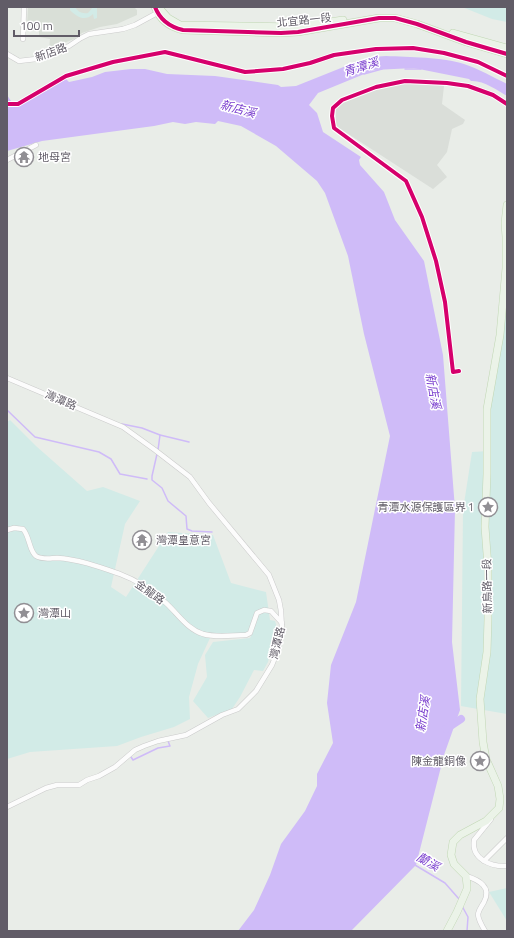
<svg xmlns="http://www.w3.org/2000/svg" width="514" height="938" font-family="'Titillium Web','Noto Sans TC',sans-serif">
<rect width="100%" height="100%" fill="#e9ede8"/>
<polygon fill="#daded9" points="405,83 439,84 444,86 442,104 465,120 463,124 452,129 447,152 437,165 447,177 433,189 336,126 336,108 341,104 386,85"/>
<polygon fill="#d9dfd7" points="28,7 134,7 137,10 137,15 117,24 100,27 82,33 74,39 49,49 50,39 39,37 39,25 27,25"/>
<g fill="#d2ebe7">
<path d="M70 7H75C78 12 82 14 88 13L93 7H97V18L94 19 93 14C85 22 77 17 70 10Z"/>
<polygon points="462,7 507,7 507,22 492,19"/>
<polygon points="507,265 507,714 461,706 463,510 472,452 489,451 487,404"/>
<polygon points="10,420 36,446 87,491 103,487 140,501 125,524 111,587 126,597 168,532 213,535 231,583 266,592 270,620 275,621 277,627 272,644 268,662 263,671 254,670 240,697 232,709 208,718 193,701 207,677 205,655 213,642 250,638 254,630 242,637 210,638 198,664 189,697 190,719 174,727 141,737 117,746 30,752 7,759 7,422"/>
<polygon points="507,888 507,921 489,892"/>
</g>
<path fill="#cfbbf8" d="M386 56C409 57 443 57 464 64 479 69 493 77 507 84V96C497 90 483 80 471 81L469 79 414 68 374 70 318 93 309 105 317 113 323 132 361 157 359 160 360 165 384 192 395 220 424 261 443 355 455 509 452 642 460 710 444 755 416 865 351 931H238L254 910 270 875 281 844 305 811 317 786V774L333 743 327 703 331 665 356 602 390 436 364 334 348 256 325 193 317 181 276 146 241 126 218 121 215 124 196 122 185 124 173 122 154 126 42 141 7 151V95L11 101C25 103 47 88 61 81L66 79 69 82 92 77 105 72 131 69H145L167 74 215 76 278 85 281 87 296 86 356 62 372 57Z"/>
<g fill="none" stroke-linecap="round" stroke-linejoin="round">
<g stroke="#cfbbf8" stroke-width="1.5">
<polyline points="405,69 421,69"/>
<polyline points="364,74 382,69"/>
<polyline points="7,410 35,437 99,452 111,459 120,474 147,479"/>
<polyline points="122,424 142,428 160,435 189,442"/>
<polyline points="158,450 160,435"/>
<polyline points="157,454 152,476 152,480 162,488 168,501 186,516 187,529 192,531 212,532"/>
<polyline points="131,757 133,760 158,748 170,746 168,741"/>
<polyline points="415,865 445,883 459,899"/>
<polyline points="462,906 468,917 467,931"/>
</g>
<polyline stroke="#cfbbf8" stroke-width="8" points="446,729 461,719"/>
<defs>
<g id="street">
<polyline points="23,39 24,7"/>
<polyline points="7,54 19,61 36,59 69,46 81,38 89,34 123,29 135,25 159,12"/>
<polyline points="7,160 36,145"/>
<polyline points="7,378 123,427 155,450 190,477 209,503 269,575 279,600 281,611 282,630 278,650 272,665 256,691 238,709 222,715 186,735 158,741 144,746 135,750 115,767 99,776 87,780 79,785 57,785 46,788 7,807"/>
<path d="M7 530 14 528 23 529C30 537 29 551 36 556 42 560 51 558 57 558 78 559 100 567 120 574 136 580 153 591 166 603 178 614 187 629 203 634 217 638 233 635 246 635L250 633 257 613 264 610 271 611 282 623"/>
<path d="M491 819 474 840C471 859 491 867 507 866"/>
<polyline points="484,861 507,838"/>
<path d="M466 876C479 880 492 887 484 902 482 906 479 909 478 914 478 919 482 926 485 931"/>
</g>
<g id="primary">
<path d="M155 7C160 20 170 27 183 30L281 33 298 32 379 18H395L417 24 466 42 507 54"/>
<polyline points="160,9 168,18 180,25 296,27 343,20"/>
<polyline points="453,33 507,48"/>
<polyline points="447,931 457,912 467,889 467,885 466,876 454,864 451,855 453,842 460,835 486,821 499,808 500,799 498,786 486,759 483,742 480,699 487,652 488,619 488,567 485,527 487,474 487,409 500,335 506,268 506,237 505,223 507,205"/>
</g>
</defs>
<use href="#street" stroke="#cbcbcb" stroke-width="5.5"/>
<use href="#primary" stroke="#c1d7b4" stroke-width="8"/>
<use href="#street" stroke="#fcfcfc" stroke-width="4.5"/>
<use href="#primary" stroke="#ebf3e8" stroke-width="7"/>
<defs>
<g id="cycleway">
<path d="M155 7C160 20 170 27 183 30L281 33 298 32 379 18H395L417 24 466 42 507 54"/>
<polyline points="7,104 18,104 66,76 113,62 165,52 245,72 283,69 310,63 334,55 376,49 413,48 444,53 478,62 507,76"/>
<polyline points="459,371 453,372 445,302 436,261 422,217 406,181 334,128 332,116 333,108 342,100 376,87 405,81 447,83 468,86 493,95 507,104"/>
</g>
</defs>
<use href="#cycleway" stroke="#fff" stroke-width="6"/>
<use href="#cycleway" stroke="#d6006c" stroke-width="4"/>
</g>
<defs>
<symbol id="temple-ring" viewBox="-11 -11 22 22"><circle r="9.5" fill="#fff" stroke="#918f94" stroke-width="1.5"/><path d="M0-6L5-2H3V0L6.5 2.5H4V6H1.5V3h-3V6H-4V2.5H-6.5L-3 0V-2H-5Z" fill="#918f94"/></symbol>
<symbol id="sight-ring" viewBox="-11 -11 22 22"><circle r="9.5" fill="#fff" stroke="#918f94" stroke-width="1.5"/><path d="M0-6L1.8-2.2L6-1.7L2.9 1.2L3.7 5.4L0 3.3L-3.7 5.4L-2.9 1.2L-6-1.7L-1.8-2.2Z" fill="#918f94"/></symbol>
</defs>
<g fill-rule="evenodd">
<use href="#temple-ring" x="13" y="146" width="22" height="22"/>
<use href="#sight-ring" x="477" y="496" width="22" height="22"/>
<use href="#temple-ring" x="131" y="529" width="22" height="22"/>
<use href="#sight-ring" x="13" y="602" width="22" height="22"/>
<use href="#sight-ring" x="469" y="750" width="22" height="22"/>
</g>
<g text-anchor="middle" stroke-width="3" stroke-linejoin="round" paint-order="stroke">
<g font-size="11" fill="#615c67" stroke="#fff">
<text transform="translate(304 20) rotate(-6)" y="4">北宜路一段</text>
<text transform="translate(51 52) rotate(-20)" y="4">新店路</text>
<text transform="translate(61 400) rotate(23)" y="4">灣潭路</text>
<text transform="translate(487 586) rotate(-91)" y="4">新烏路一段</text>
<text transform="translate(150 592) rotate(35)" y="4">金龍路</text>
<text transform="translate(277 643) rotate(-77)" y="4">灣潭路</text>
</g>
<g font-size="11" fill="#615c67" stroke="#fff" text-anchor="start">
<text x="38" y="161">地母宮</text>
<text x="474" y="511" text-anchor="end">青潭水源保護區界 1</text>
<text x="156" y="544">灣潭皇意宮</text>
<text x="38" y="617">灣潭山</text>
<text x="466" y="765" text-anchor="end">陳金龍銅像</text>
</g>
<g font-size="12" font-style="italic" fill="#793dce" stroke="#fff">
<text transform="translate(361 67) rotate(-18)" y="4">青潭溪</text>
<text transform="translate(238 109) rotate(15)" y="4">新店溪</text>
<text transform="translate(433 391) rotate(79)" y="4">新店溪</text>
<text transform="translate(423 714) rotate(-81)" y="4">新店溪</text>
<text transform="translate(428 862) rotate(30)" y="4">蘭溪</text>
</g>
</g>
<rect width="514" height="938" fill="none" stroke="#615c67" stroke-width="16"/>
<path d="M14 30v6h65v-6" fill="none" stroke="#615c67" stroke-width="2"/>
<text x="20" y="30" font-size="12" fill="#615c67" stroke="#ffffff" stroke-width="3" paint-order="stroke">100 m</text>
</svg>
